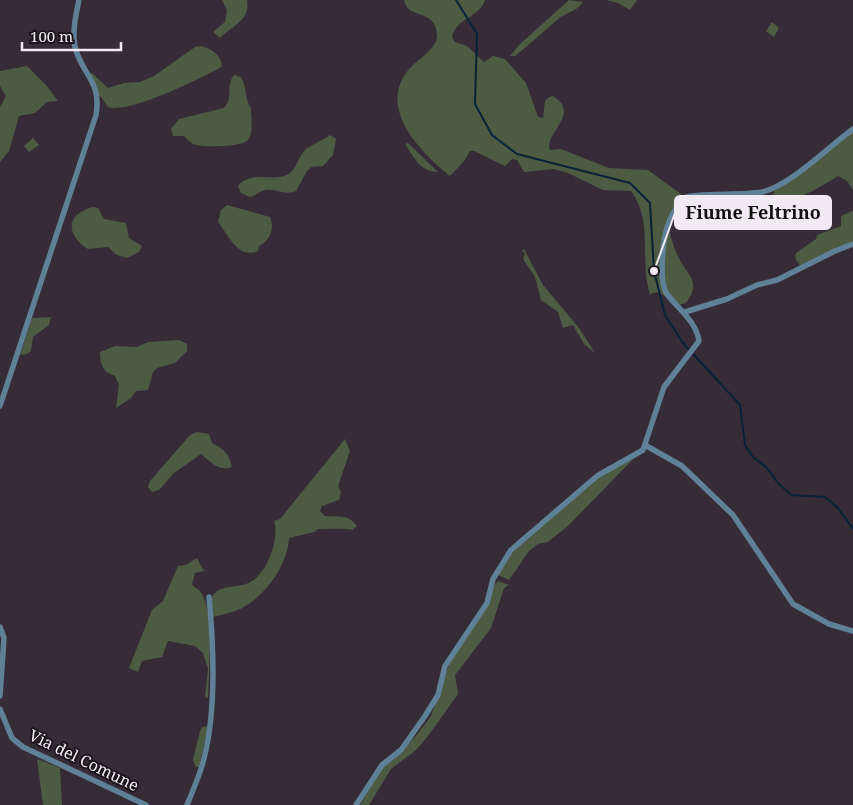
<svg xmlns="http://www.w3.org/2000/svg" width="853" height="805" font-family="'Noto Serif',serif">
<rect width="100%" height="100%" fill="#362c37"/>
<g fill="#4d5b43">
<path d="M222 0H247C251 20 232 26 220 38L213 32 225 22 227 10Z"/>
<path d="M404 0H485C479 18 456 18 452 37L455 42 467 46 484 62 493 56 505 59 526 83 538 117 543 118 545 101 549 97 553 96C582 114 543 134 550 150L561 149 609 168 648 170 681 194 682 197 669 228C671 240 675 251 681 262 691 279 700 283 686 303L679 305 658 292 650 294C639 261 654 221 631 191L603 190 568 173 554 169 524 172 517 160 512 159 505 166 474 151H470L465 160 450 176C419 151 373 104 413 65 421 58 437 47 437 36 437 8 407 20 404 0Z"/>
<path d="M569 0 583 2C577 12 566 12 557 20 543 32 530 44 515 56H510L519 45Z"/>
<polygon points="606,0 637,0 630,10 618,3"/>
<polygon points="772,22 779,28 774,37 766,31"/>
<path d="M201 46C212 49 221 55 222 66L218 69C197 80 128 114 108 107L102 98 92 89 87 75 92 73 108 88 124 83 140 82 154 76 195 47Z"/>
<polygon points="27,66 47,86 58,101 47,102 35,113 19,116 9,151 0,162 0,107 6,96 0,86 0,71"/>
<path d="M234 75 241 77C247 87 245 101 251 108 251 117 254 133 248 140 242 147 202 148 193 144 190 142 187 139 184 136H173L171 129 179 119 224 108C234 98 225 86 234 75Z"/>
<path d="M853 131V190L847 181 838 176C816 190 787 206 760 208L773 197 774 191Z"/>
<path d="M330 135 336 139 333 155 323 166 311 167 307 171 296 191C284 196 277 188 265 190 259 191 256 196 250 197L241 193 238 186C252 170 270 182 287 175 297 170 298 156 306 149 310 146 323 140 330 135Z"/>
<polygon points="33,138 39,145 29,152 24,146"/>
<path d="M408 143 438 172C420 172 414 157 405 144Z"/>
<path d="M227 205 270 217C275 229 270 241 259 246L258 251C238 260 228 234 218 222L221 210Z"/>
<path d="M93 207 98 208 104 219 126 223 129 238 142 246 139 252 127 258 117 255 108 247 88 249C65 234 66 214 93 207Z"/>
<polygon points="853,211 853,242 801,267 795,258 796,253 816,239 817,235 841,226 841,216"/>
<polygon points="524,249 543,285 579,328 595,353 584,344 573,325 563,328 558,312 541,300 535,277 523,259 525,253 522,251"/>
<polygon points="51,317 49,325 33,337 31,351 27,354 20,355 32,318"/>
<path d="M179 340 187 344V351L175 363 157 368 153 372 148 390 136 391 131 398 116 408 119 385 115 376C103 372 100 365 100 352L115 346 137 347 148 342Z"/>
<path d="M197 432 209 434 212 443C224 449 229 454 232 467 218 472 210 461 201 454L174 473 159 490 152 492 148 487 150 481 190 435Z"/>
<path d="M345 439 350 451 338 486 341 492 339 500 322 506 320 511 325 516C339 517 348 514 357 526L352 530C349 528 324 529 318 529L314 532 289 538C288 562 270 589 250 603 240 611 225 614 213 617 212 610 208 597 216 592 223 586 237 587 246 584 266 578 280 540 274 521L280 519Z"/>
<polygon points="636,456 569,525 548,542 538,544 529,551 509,580 498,575 515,549 595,479"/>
<path d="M197 558 204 571 195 573 192 584C195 589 200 589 202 594 214 616 209 672 208 698L205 697 208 669 203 653 195 646 168 641 162 657 142 661 138 672 129 668 152 610 163 601 178 566 186 565Z"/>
<polygon points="498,581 509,585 504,588 491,628 455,675 458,694 428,736 416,750 391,769 369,805 360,805 382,768 416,736 431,716 451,659 467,638 495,584"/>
<polygon points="208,726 199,767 196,767 193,760 200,731 202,727"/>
<polygon points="37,759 60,768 62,805 43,805"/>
</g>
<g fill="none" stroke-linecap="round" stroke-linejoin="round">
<polyline stroke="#072239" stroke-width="2" points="456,0 477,34 475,104 492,135 517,154 630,183 650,203 654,271 665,315 683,343 740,405 745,445 753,457 767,468 778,483 791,495 825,497 838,508 853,529"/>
<g stroke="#5f8197" stroke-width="5.5">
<polyline points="685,312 727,299 757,285 777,280 835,251 853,244"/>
<path d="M0 406 96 115C102 81 82 75 75 47 72 32 76 14 79 0"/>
<polyline points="645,445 682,466 733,515 793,604 829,624 853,631"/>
<polyline points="0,627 4,638 0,696"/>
<polyline points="0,709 12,738 23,747 146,805"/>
<path d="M187 805C192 793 197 781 201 769 217 719 214 649 209 597"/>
<path d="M356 805 382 765 401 750 425 716 438 695 445 666 487 603 493 579 511 550 597 476 643 450 664 387 699 341C696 321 678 309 667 294 658 281 663 236 669 222 672 213 678 206 683 198 696 192 743 196 762 192 791 185 828 147 853 129"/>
</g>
</g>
<g text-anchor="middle" stroke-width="4" stroke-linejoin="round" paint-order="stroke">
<g font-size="16" fill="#f1eaf2" stroke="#1b161b">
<text transform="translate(84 760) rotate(26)" y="6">Via del Comune</text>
</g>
</g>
<path fill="none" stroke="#f1eaf2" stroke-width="2" d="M654 271L675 213"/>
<circle fill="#f1eaf2" stroke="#1b161b" stroke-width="2" cx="654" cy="271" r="5"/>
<rect fill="#f1eaf2" stroke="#f1eaf2" stroke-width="2" x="675" y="196" width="156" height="33" rx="5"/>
<g font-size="18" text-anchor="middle" font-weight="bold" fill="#111">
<text x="753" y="219">Fiume Feltrino</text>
</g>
<path d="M22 42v8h99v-8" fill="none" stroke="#f1eaf2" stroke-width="2.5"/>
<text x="30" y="42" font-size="15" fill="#f1eaf2" stroke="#1b161b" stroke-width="4" paint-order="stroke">100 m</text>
</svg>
